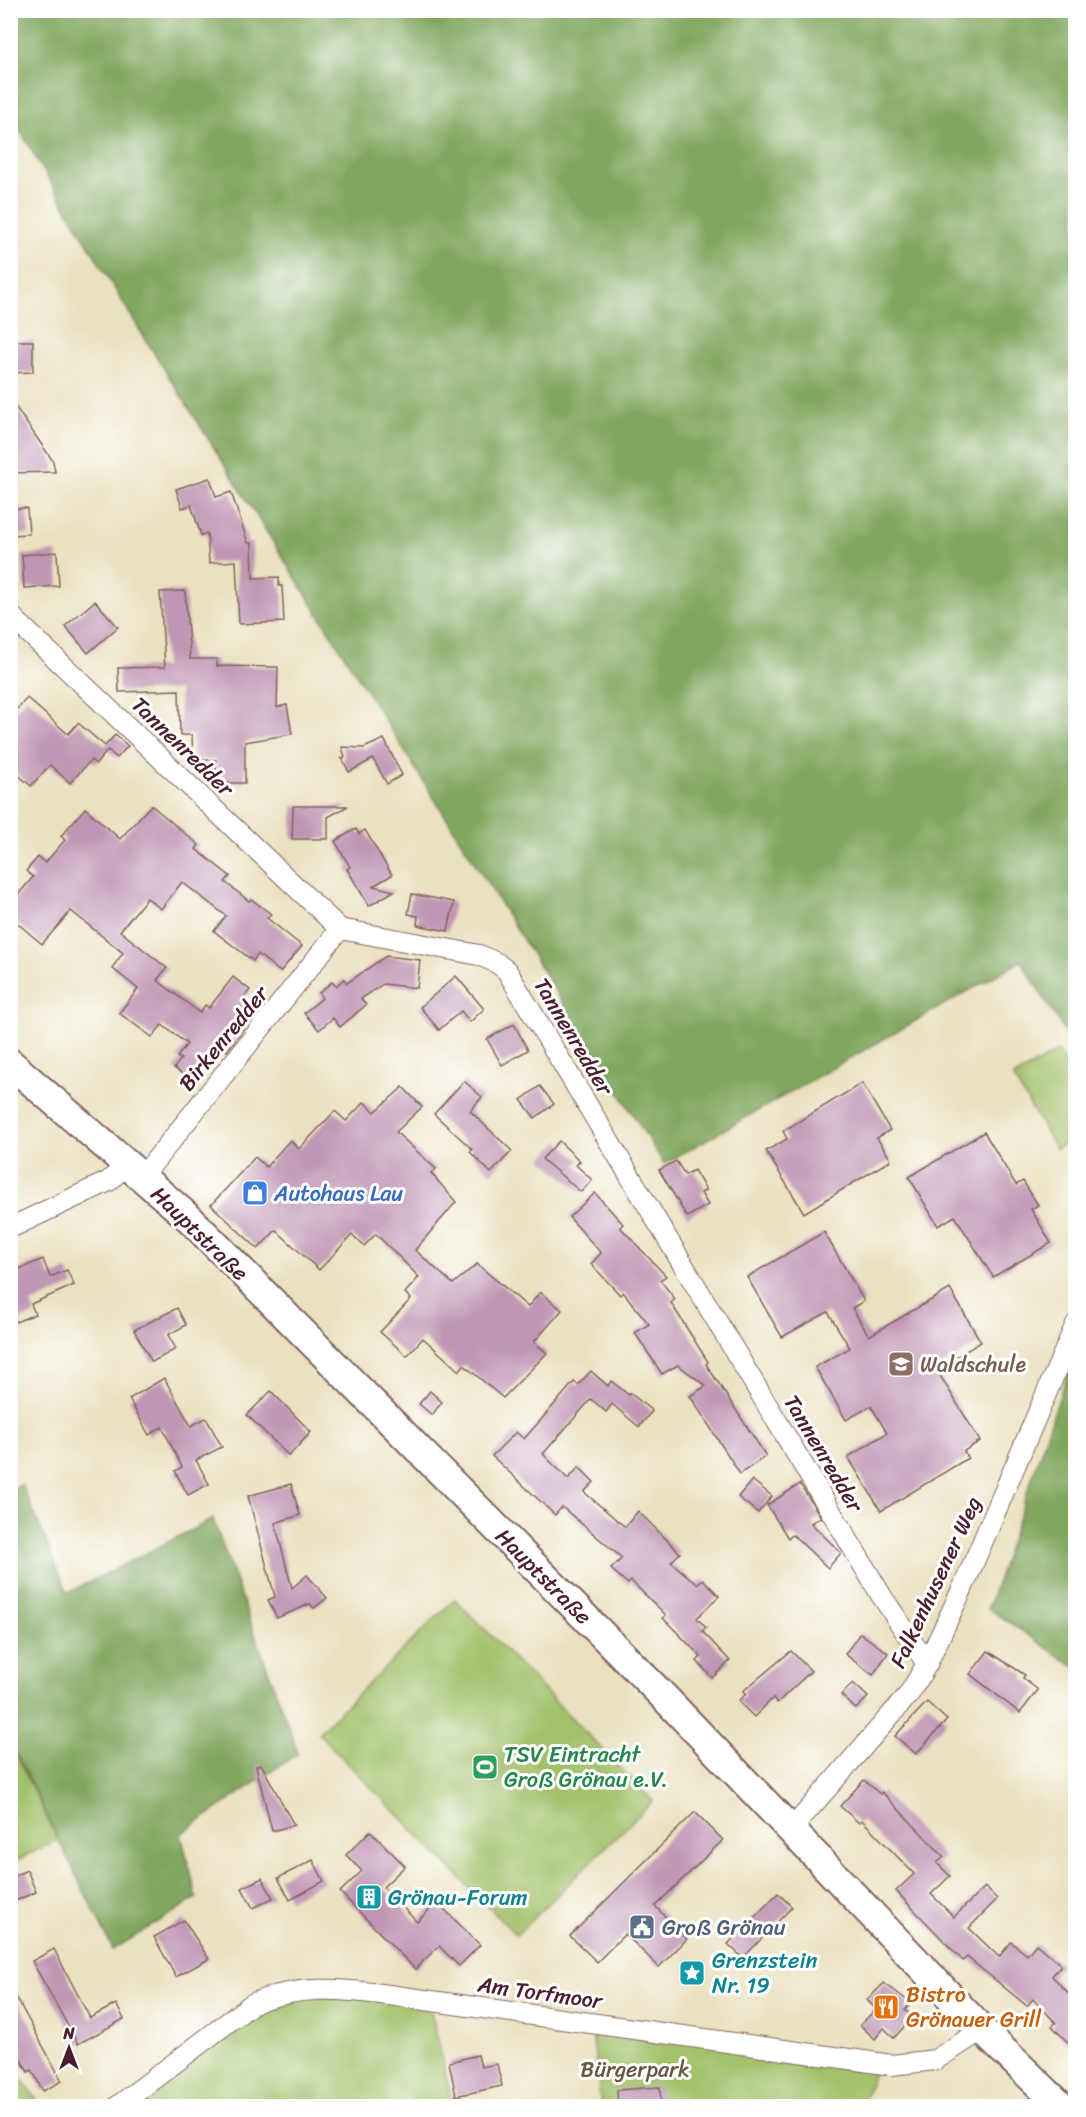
<svg xmlns="http://www.w3.org/2000/svg" width="1086" height="2117" font-family="Sriracha,sans-serif">
<rect width="100%" height="100%" fill="#fff"/>
<filter id="ink" filterUnits="userSpaceOnUse"><feTurbulence type="fractalNoise" baseFrequency=".0167" numOctaves="2"/><feDisplacementMap in="SourceGraphic" scale="12" xChannelSelector="R" yChannelSelector="G"/><feConvolveMatrix kernelMatrix="1 2 1 2 8 2 1 2 1" color-interpolation-filters="sRGB"/></filter>
<filter id="wash" filterUnits="userSpaceOnUse"><feTurbulence type="fractalNoise" baseFrequency=".008" numOctaves="4" result="noise"/><feDisplacementMap in="SourceGraphic" scale="24" xChannelSelector="R" yChannelSelector="G"/><feGaussianBlur stdDeviation="1.35" result="paint"/><feColorMatrix in="noise" values="0 0 0 0 0 0 0 0 0 0 0 0 0 0 0 0 0 1.4 0 .05"/><feComposite in="paint" operator="in"/></filter>
<g filter="url(#wash)">
<rect width="100%" height="100%" fill="#eae1c0"/>
<g fill="#a2c16a" stroke="#76704a" stroke-width="1.5">
<polygon points="1058,1051 1075,1082 1076,1138 1056,1149 1013,1077"/>
<polygon points="455,1599 653,1801 516,1935 318,1733"/>
<polygon points="10,1743 58,1840 11,1863 10,1863"/>
<polygon points="279,1994 428,1998 453,2106 117,2106"/>
<polygon points="591,2024 878,2063 861,2106 601,2106"/>
<polygon points="10,2065 11,2065 42,2106 11,2106"/>
</g>
<g fill="#81a75e" stroke="#666344" stroke-width="1.5">
<polygon points="11,10 1075,11 1075,1048 1021,961 664,1164 136,324 11,116"/>
<polygon points="1075,1351 1075,1667 988,1608"/>
<polygon points="22,1485 68,1593 213,1519 298,1753 181,1834 197,1898 113,1950 11,1743 11,1488"/>
</g>
<g id="blocks">
<g fill="#bf96b4">
<polygon points="10,341 33,341 33,372 10,373"/>
<polygon points="10,399 53,461 55,472 10,473"/>
<polygon points="210,478 216,497 231,492 248,543 252,543 253,578 279,577 279,586 282,586 284,622 239,624 236,561 209,563 207,533 201,535 191,505 182,508 176,489"/>
<polygon points="27,508 29,534 10,535 10,509"/>
<polygon points="57,552 59,586 24,588 22,555"/>
<polygon points="185,591 190,659 217,659 217,666 278,667 277,707 287,705 292,734 245,742 245,783 216,783 216,760 193,760 192,735 180,735 179,690 119,692 118,668 165,667 160,592"/>
<polygon points="95,601 118,627 88,653 65,626"/>
<polygon points="27,698 68,734 78,723 105,746 115,735 128,746 117,758 108,750 96,764 91,760 70,783 50,765 31,786 10,768 10,717"/>
<polygon points="384,739 402,775 387,784 373,759 349,772 342,758 345,757 342,747 364,748"/>
<polygon points="151,805 199,845 196,849 230,876 225,882 249,901 251,899 271,914 267,918 302,946 280,972 258,954 253,961 214,931 226,916 182,882 161,909 147,898 120,931 167,968 157,980 200,1013 205,1005 209,1008 233,977 250,990 242,1000 257,1011 227,1051 222,1047 195,1083 174,1068 181,1059 177,1057 187,1044 162,1025 152,1037 119,1013 138,989 112,968 123,953 71,911 42,944 10,917 10,904 33,877 26,871 38,857 45,863 65,840 61,836 85,808 120,839"/>
<polygon points="293,806 348,806 328,817 328,839 292,839"/>
<polygon points="356,829 359,834 365,830 392,875 373,886 394,891 369,906 347,869 350,867 335,841"/>
<polygon points="412,894 454,902 448,931 417,925 418,916 408,914"/>
<polygon points="386,956 420,960 417,988 383,984 361,999 366,1005 340,1027 333,1018 319,1030 304,1013 322,998 319,993 332,982 336,986 344,979 347,983"/>
<polygon points="456,976 484,1009 470,1022 461,1011 439,1030 420,1007"/>
<polygon points="514,1024 528,1050 502,1065 487,1039"/>
<polygon points="464,1081 482,1097 470,1111 512,1151 491,1173 470,1152 472,1149 434,1114"/>
<polygon points="862,1083 890,1130 877,1138 891,1160 804,1213 766,1151 787,1139 783,1131"/>
<polygon points="540,1086 554,1104 535,1118 521,1100"/>
<polygon points="403,1087 422,1107 396,1132 436,1169 431,1173 456,1202 415,1250 453,1284 477,1264 528,1307 540,1292 562,1310 534,1342 547,1353 503,1398 464,1365 459,1371 423,1338 407,1356 380,1332 411,1299 405,1293 419,1277 376,1234 364,1246 352,1235 319,1270 276,1230 258,1249 211,1205 255,1157 266,1167 290,1140 299,1149 335,1111 346,1121 364,1102 375,1112"/>
<polygon points="984,1132 1016,1185 1023,1181 1038,1205 1031,1209 1051,1243 993,1277 955,1216 938,1226 909,1177"/>
<polygon points="559,1141 580,1161 576,1165 592,1180 581,1192 542,1159"/>
<polygon points="676,1161 685,1175 694,1170 706,1190 701,1193 708,1205 687,1217 659,1170"/>
<polygon points="595,1193 623,1224 620,1227 666,1276 660,1280 675,1299 671,1303 708,1362 706,1364 766,1456 740,1474 690,1396 706,1386 678,1365 662,1374 635,1333 649,1324 623,1292 620,1295 591,1264 601,1253 569,1217"/>
<polygon points="824,1232 864,1301 852,1308 869,1336 950,1289 981,1342 936,1369 980,1441 964,1451 968,1458 881,1511 848,1457 887,1433 871,1406 846,1420 815,1367 850,1348 828,1312 782,1337 747,1277"/>
<polygon points="43,1259 50,1277 67,1270 74,1285 31,1304 35,1314 16,1322 10,1308 10,1273"/>
<polygon points="177,1308 186,1325 168,1335 176,1349 152,1362 134,1330"/>
<polygon points="591,1371 608,1386 611,1381 629,1395 630,1393 652,1411 639,1427 612,1404 606,1412 591,1399 543,1454 568,1479 579,1467 594,1482 584,1492 625,1527 638,1511 680,1553 671,1562 697,1584 703,1579 719,1596 697,1618 706,1628 702,1631 730,1661 712,1678 697,1661 701,1657 663,1618 666,1615 631,1581 628,1584 611,1569 622,1558 562,1507 555,1515 492,1456 516,1432 524,1439 574,1382 578,1385"/>
<polygon points="164,1378 191,1426 206,1418 222,1447 196,1460 209,1484 188,1495 175,1471 182,1467 162,1427 149,1435 129,1399"/>
<polygon points="271,1391 311,1432 289,1456 247,1415"/>
<polygon points="430,1391 442,1402 432,1415 419,1404"/>
<polygon points="752,1480 772,1496 758,1513 738,1497"/>
<polygon points="291,1484 300,1515 275,1523 292,1588 307,1575 327,1598 314,1608 310,1604 277,1618 268,1600 275,1597 248,1496"/>
<polygon points="800,1484 821,1517 811,1523 841,1553 828,1568 793,1535 788,1538 767,1505"/>
<polygon points="860,1633 888,1653 873,1675 845,1654"/>
<polygon points="791,1651 811,1671 777,1703 773,1698 754,1717 738,1701 746,1694 743,1691"/>
<polygon points="988,1651 1025,1675 1023,1678 1038,1690 1020,1713 970,1674"/>
<polygon points="853,1683 868,1697 856,1709 841,1695"/>
<polygon points="927,1702 947,1720 916,1754 895,1736"/>
<polygon points="261,1764 294,1825 272,1831 256,1766"/>
<polygon points="864,1780 880,1794 882,1792 944,1857 937,1863 950,1876 931,1894 954,1917 985,1887 997,1899 969,1928 999,1957 1011,1942 1027,1955 1036,1944 1061,1965 1052,1976 1076,2001 1076,2051 1052,2026 1056,2023 1033,1999 1027,2006 967,1957 963,1961 896,1891 914,1874 862,1820 859,1823 840,1806"/>
<polygon points="695,1812 723,1840 655,1906 687,1939 659,1967 625,1934 597,1962 570,1936"/>
<polygon points="370,1831 405,1866 383,1887 417,1922 437,1902 480,1945 459,1966 439,1946 415,1969 340,1892 362,1871 346,1855"/>
<polygon points="313,1860 324,1881 290,1900 278,1878"/>
<polygon points="27,1870 36,1892 10,1903 10,1878"/>
<polygon points="262,1878 273,1898 253,1908 242,1888"/>
<polygon points="778,1893 792,1907 743,1958 728,1944"/>
<polygon points="184,1920 209,1959 176,1977 154,1937"/>
<polygon points="54,1949 90,2018 116,2004 124,2019 78,2044 32,1961"/>
<polygon points="884,1983 911,2003 905,2010 913,2017 894,2038 884,2028 875,2039 860,2025 876,2009 867,2000"/>
<polygon points="10,1986 62,2081 43,2091 32,2070 28,2072 10,2041"/>
<polygon points="478,2055 481,2067 497,2064 502,2086 456,2096 449,2062"/>
<polygon points="660,2087 661,2106 618,2106 617,2090"/>
</g>
</g>
</g>
<g filter="url(#ink)">
<use href="#blocks" fill-opacity="0" stroke="#82635f" stroke-width="1.5"/>
<g fill="none" stroke-linecap="round" stroke-linejoin="round">
<defs>
<g id="street">
<polyline points="10,615 340,929 479,955 497,963 507,971 881,1595 927,1664"/>
<polyline points="142,1177 340,929"/>
<polyline points="10,1228 109,1181 128,1163"/>
<polyline points="790,1831 909,1694 927,1664 964,1585 1076,1324"/>
<path d="M118 2106 252 2004C297 1984 342 1989 389 1995L892 2065 935 2060 982 2030"/>
</g>
<polyline id="secondary" points="10,1063 190,1219 665,1698 982,2030 1061,2106"/>
</defs>
<use href="#street" stroke="#82635f" stroke-width="22"/>
<use href="#secondary" stroke="#82635f" stroke-width="32"/>
<use href="#street" stroke="#fff" stroke-width="20"/>
<use href="#secondary" stroke="#fff" stroke-width="28"/>
</g>
</g>
<defs>
<symbol id="shop-square" viewBox="-11 -11 22 22"><rect x="-9" y="-9" width="18" height="18" rx="4" fill="#3f7fe0" stroke="#fff"/><path d="M-5-2.5h2.3a2.7 3.5 0 0 1 5.4 0H5L5.5 6h-11ZM-1.5-2.5h3a1.5 2.3 0 0 0-3 0Z" fill="#fff"/></symbol>
<symbol id="school-square" viewBox="-11 -11 22 22"><rect x="-9" y="-9" width="18" height="18" rx="4" fill="#8d6e63" stroke="#fff"/><path d="M0-5L7-2L0 1L-7-2ZM-4 1L0 2.5L4 1V4Q0 6-4 4Z" fill="#fff"/></symbol>
<symbol id="stadium-square" viewBox="-11 -11 22 22"><rect x="-9" y="-9" width="18" height="18" rx="4" fill="#2e9e5b" stroke="#fff"/><path d="M0-5a6.5 5 0 1 0 0 10a6.5 5 0 1 0 0-10ZM-3.5-1.8h7v3.6h-7Z" fill="#fff"/></symbol>
<symbol id="building-square" viewBox="-11 -11 22 22"><rect x="-9" y="-9" width="18" height="18" rx="4" fill="#0f9aa8" stroke="#fff"/><path d="M-4-6H4V6H1V3H-1V6H-4ZM-2.5-4.3h1.7v1.8h-1.7ZM.8-4.3h1.7v1.8H.8ZM-2.5-1h1.7V.8h-1.7ZM.8-1h1.7V.8H.8Z" fill="#fff"/></symbol>
<symbol id="civic-square" viewBox="-11 -11 22 22"><rect x="-9" y="-9" width="18" height="18" rx="4" fill="#5c6f8a" stroke="#fff"/><path d="M-.6-6.5H3V-4.5H.6V-3L4-1V1h2V6H-6V1h2V-1L-.6-3ZM-1.2 2.5V6h2.4V2.5Z" fill="#fff"/></symbol>
<symbol id="sight-square" viewBox="-11 -11 22 22"><rect x="-9" y="-9" width="18" height="18" rx="4" fill="#0f9aa8" stroke="#fff"/><path d="M0-6L1.8-2.2L6-1.7L2.9 1.2L3.7 5.4L0 3.3L-3.7 5.4L-2.9 1.2L-6-1.7L-1.8-2.2Z" fill="#fff"/></symbol>
<symbol id="restaurant-square" viewBox="-11 -11 22 22"><rect x="-9" y="-9" width="18" height="18" rx="4" fill="#e8710a" stroke="#fff"/><path d="M-5-6h1v4h1v-4h1v4h1v-4h1v5L-1.5 .5V6h-2V.5L-5-1ZM5-6V6H3V1.5H1.5Q1.5-4 5-6Z" fill="#fff"/></symbol>
</defs>
<g fill-rule="evenodd">
<use href="#shop-square" x="240" y="1178" width="30" height="30"/>
<use href="#school-square" x="886" y="1349" width="30" height="30"/>
<use href="#stadium-square" x="470" y="1752" width="30" height="30"/>
<use href="#building-square" x="354" y="1882" width="30" height="30"/>
<use href="#civic-square" x="627" y="1912" width="30" height="30"/>
<use href="#sight-square" x="677" y="1958" width="30" height="30"/>
<use href="#restaurant-square" x="871" y="1992" width="30" height="30"/>
</g>
<g text-anchor="middle" stroke-width="6" stroke-linejoin="round" paint-order="stroke">
<g font-size="22" fill="#4a1f2b" stroke="#fff">
<text transform="translate(183 746) rotate(44)" y="8">Tannenredder</text>
<text transform="translate(574 1036) rotate(59)" y="8">Tannenredder</text>
<text transform="translate(223 1038) rotate(-51)" y="8">Birkenredder</text>
<text transform="translate(200 1233) rotate(44)" y="8">Hauptstraße</text>
<text transform="translate(824 1453) rotate(59)" y="8">Tannenredder</text>
<text transform="translate(544 1576) rotate(45)" y="8">Hauptstraße</text>
<text transform="translate(935 1582) rotate(-65)" y="8">Falkenhusener Weg</text>
<text transform="translate(540 1992) rotate(8)" y="8">Am Torfmoor</text>
</g>
<g font-size="22" fill="#366cbe" stroke="#fff" text-anchor="start">
<text x="274" y="1201">Autohaus Lau</text>
</g>
<g font-size="22" fill="#785e54" stroke="#fff" text-anchor="start">
<text x="920" y="1372">Waldschule</text>
</g>
<g font-size="22" fill="#27864d" stroke="#fff" text-anchor="start">
<text x="504" y="1762">TSV Eintracht<tspan x="504" dy="25">Groß Grönau e.V.</tspan></text>
</g>
<g font-size="22" fill="#0d838f" stroke="#fff" text-anchor="start">
<text x="388" y="1905">Grönau-Forum</text>
<text x="712" y="1968">Grenzstein<tspan x="712" dy="25">Nr. 19</tspan></text>
</g>
<g font-size="22" fill="#4e5e75" stroke="#fff" text-anchor="start">
<text x="662" y="1935">Groß Grönau</text>
</g>
<g font-size="22" fill="#c56008" stroke="#fff" text-anchor="start">
<text x="906" y="2002">Bistro<tspan x="906" dy="25">Grönauer Grill</tspan></text>
</g>
<g font-size="22" fill="#695841" stroke="#fff">
<text x="635" y="2077">Bürgerpark</text>
</g>
</g>
<rect width="1086" height="2117" fill="none" stroke="#fff" stroke-width="36"/>
<g transform="translate(69 2048)" stroke="#ffffff" stroke-width="4.5" paint-order="stroke">
<path d="M0-4.5L10 22L0 15L-10 22Z" fill="#4a1f2b"/>
<text y="-9" font-size="16" font-weight="bold" text-anchor="middle" fill="#4a1f2b">N</text>
</g>
</svg>
